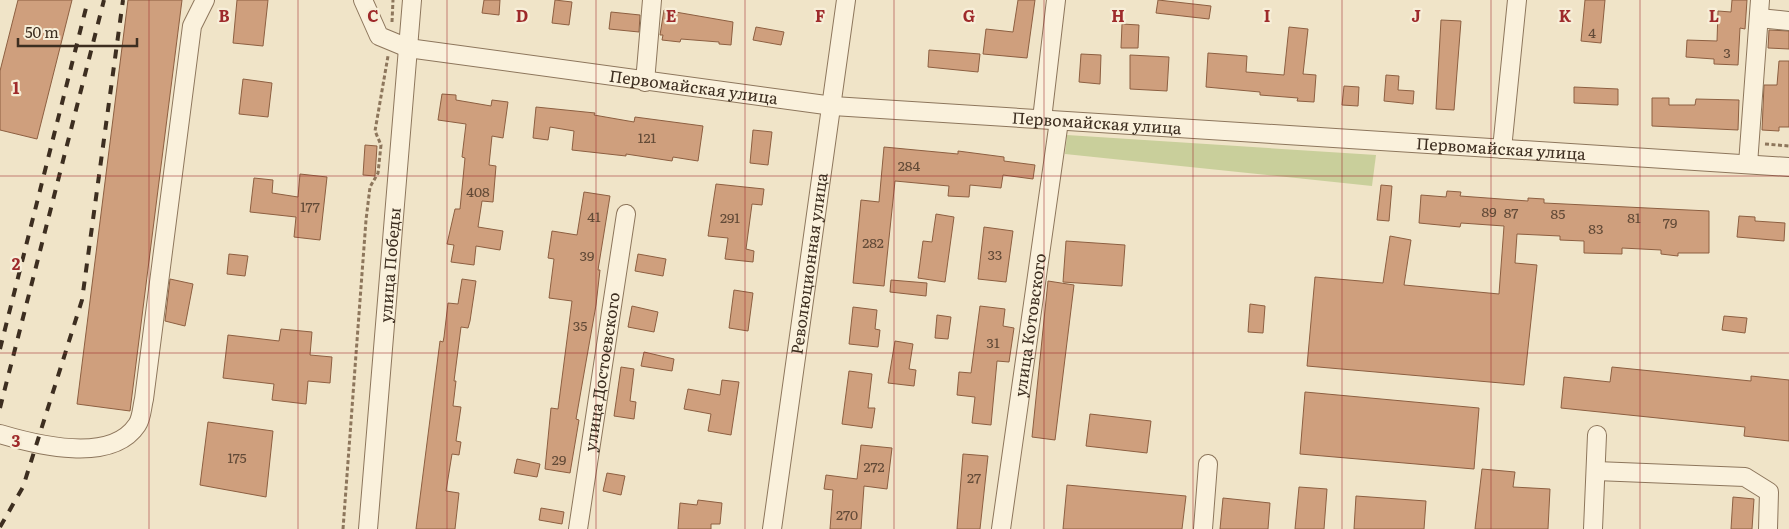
<svg xmlns="http://www.w3.org/2000/svg" width="1789" height="529" font-family="Literata,serif">
<rect width="100%" height="100%" fill="#f0e4c8"/>
<polygon fill="#c9cf9b" points="1067,135 1376,155 1372,186 1065,154"/>
<g fill="#cf9f7d" stroke="#8d5f41">
<polygon points="18,0 72,0 37,139 0,130 0,71"/>
<polygon points="128,0 182,0 130,411 77,404"/>
<polygon points="237,0 268,0 263,46 233,43"/>
<polygon points="484,0 500,0 499,15 482,13"/>
<polygon points="555,0 572,2 569,25 552,23"/>
<polygon points="1018,0 1035,0 1027,58 983,54 986,29 1013,32"/>
<polygon points="1158,0 1211,6 1209,19 1156,13"/>
<polygon points="1585,0 1605,0 1601,43 1581,41"/>
<polygon points="1732,0 1747,0 1745,29 1740,28 1738,65 1714,64 1714,59 1686,57 1687,40 1717,41 1718,11 1731,12"/>
<polygon points="664,10 733,22 731,45 719,44 719,42 681,39 680,42 662,40 663,35 660,35"/>
<polygon points="611,12 640,15 639,32 609,29"/>
<polygon points="1441,20 1461,21 1454,110 1436,109"/>
<polygon points="1122,24 1139,25 1138,48 1121,48"/>
<polygon points="756,27 784,32 781,45 753,40"/>
<polygon points="1289,27 1308,29 1303,74 1316,75 1314,102 1297,101 1298,98 1260,95 1260,92 1206,87 1208,53 1247,56 1246,72 1284,75"/>
<polygon points="1769,30 1789,31 1789,49 1768,48"/>
<polygon points="929,50 980,54 978,72 928,67"/>
<polygon points="1081,54 1101,55 1100,84 1079,82"/>
<polygon points="1130,55 1169,57 1167,91 1130,89"/>
<polygon points="1779,61 1789,61 1789,127 1779,127 1779,131 1762,130 1764,85 1777,85"/>
<polygon points="1386,75 1399,76 1398,90 1414,91 1413,104 1384,101"/>
<polygon points="243,79 272,83 268,117 239,114"/>
<polygon points="1344,86 1359,87 1358,106 1342,105"/>
<polygon points="1574,87 1618,89 1618,105 1574,103"/>
<polygon points="442,94 456,95 456,100 491,106 492,100 508,102 503,138 492,136 489,165 496,166 493,202 482,201 478,227 503,231 500,250 476,246 474,265 451,262 454,245 447,244 455,209 460,209 465,158 462,157 466,124 438,120"/>
<polygon points="1652,98 1669,98 1669,105 1695,105 1696,99 1739,100 1738,130 1652,126"/>
<polygon points="536,107 595,113 594,115 634,122 635,117 703,126 698,161 673,157 672,161 626,154 626,156 572,150 574,131 550,127 548,140 533,138"/>
<polygon points="753,130 772,132 768,165 750,163"/>
<polygon points="365,145 377,146 375,176 363,175"/>
<polygon points="884,147 958,154 958,151 1004,157 1004,161 1035,165 1033,179 1003,175 1001,188 970,185 969,197 948,196 949,186 895,181 884,286 853,283 861,200 879,202"/>
<polygon points="300,174 327,177 320,240 294,237 296,217 250,212 254,178 273,180 272,193 298,197"/>
<polygon points="716,184 764,189 762,205 752,204 746,249 754,251 753,262 725,259 728,238 708,236"/>
<polygon points="1381,185 1392,186 1389,221 1377,220"/>
<polygon points="1447,191 1461,192 1460,196 1528,201 1528,198 1544,199 1544,203 1709,211 1709,253 1678,253 1678,256 1661,254 1661,250 1622,248 1622,254 1584,253 1584,241 1560,240 1560,236 1517,234 1515,263 1537,265 1524,385 1307,366 1315,277 1383,283 1390,236 1411,240 1404,285 1499,294 1504,226 1461,223 1460,227 1419,223 1421,195 1446,197"/>
<polygon points="584,192 610,196 598,270 600,270 596,305 576,419 579,420 570,473 545,469 551,408 558,409 572,301 549,298 554,259 548,258 552,231 577,235"/>
<polygon points="936,214 954,217 945,282 918,278 923,241 932,242"/>
<polygon points="1739,216 1755,217 1755,221 1785,223 1784,241 1737,237"/>
<polygon points="984,227 1013,231 1006,282 978,279"/>
<polygon points="1066,241 1125,245 1122,286 1063,282"/>
<polygon points="229,254 248,256 245,276 227,274"/>
<polygon points="638,254 666,259 663,276 635,271"/>
<polygon points="170,279 193,284 185,326 165,321"/>
<polygon points="462,279 476,281 470,321 468,328 461,327 454,381 456,381 453,406 461,407 456,441 461,442 459,455 452,454 446,491 459,493 455,529 416,529 440,341 443,342 444,337 448,303 458,304"/>
<polygon points="891,280 927,283 926,296 890,292"/>
<polygon points="1048,281 1074,285 1055,440 1032,437"/>
<polygon points="734,290 753,293 748,331 729,328"/>
<polygon points="1250,304 1265,306 1263,333 1248,332"/>
<polygon points="632,306 658,312 654,332 628,327"/>
<polygon points="980,306 1005,309 1003,326 1014,328 1009,362 997,361 991,425 972,423 975,397 957,395 959,372 971,373"/>
<polygon points="853,307 877,310 875,329 880,330 878,347 849,344"/>
<polygon points="937,315 951,317 948,339 935,338"/>
<polygon points="1724,316 1747,318 1745,333 1722,330"/>
<polygon points="281,329 312,332 310,355 332,357 330,383 308,381 306,404 272,400 274,384 223,378 228,335 279,341"/>
<polygon points="895,341 913,344 909,369 916,370 914,386 888,383"/>
<polygon points="644,352 674,359 672,371 641,366"/>
<polygon points="621,367 634,369 630,401 636,402 634,419 614,416"/>
<polygon points="1612,367 1751,381 1751,376 1789,380 1789,441 1744,436 1745,427 1561,408 1564,377 1610,382"/>
<polygon points="849,371 872,374 868,408 875,408 872,428 842,424"/>
<polygon points="722,380 739,382 731,435 708,431 711,414 684,409 688,389 720,395"/>
<polygon points="1305,392 1479,408 1474,469 1300,454"/>
<polygon points="1090,414 1151,421 1147,453 1086,446"/>
<polygon points="208,422 273,431 266,497 200,485"/>
<polygon points="861,445 892,448 887,489 864,486 861,529 830,529 833,490 824,489 826,475 857,479"/>
<polygon points="963,454 988,456 980,529 957,529"/>
<polygon points="517,459 540,464 537,477 514,473"/>
<polygon points="1482,469 1515,472 1513,487 1550,489 1548,529 1475,529"/>
<polygon points="607,473 625,476 621,495 603,491"/>
<polygon points="1067,485 1186,496 1182,529 1063,529"/>
<polygon points="1299,487 1327,489 1324,529 1295,529"/>
<polygon points="1356,496 1426,501 1424,529 1354,529"/>
<polygon points="1733,497 1754,499 1752,529 1731,529"/>
<polygon points="1223,498 1270,503 1268,529 1220,529"/>
<polygon points="698,500 722,503 720,524 711,524 711,529 678,529 680,503 697,505"/>
<polygon points="541,508 564,512 562,524 539,520"/>
</g>
<g fill="none" stroke-linecap="round" stroke-linejoin="round">
<defs>
<g id="minor">
<path id="s1" d="M363 0 379 36 408 48 833 106 1789 167"/>
<polyline points="1759,18 1789,21"/>
<polyline points="645,82 652,0"/>
<polyline points="1042,119 1056,0"/>
<polyline points="1502,149 1517,0"/>
<polyline points="1748,164 1760,0"/>
<path d="M0 434C37 445 111 464 137 425 142 418 142 406 144 399L192 26 205 0"/>
<polyline points="1596,471 1745,477 1769,492 1768,529"/>
<path id="s2" d="M368 529 412 0"/>
<path id="s3" d="M578 529 626 214"/>
<path id="s4" d="M772 529 846 0"/>
<path id="s5" d="M1001 529 1059 121"/>
<polyline points="1203,529 1208,464"/>
<polyline points="1593,529 1597,435"/>
</g>
</defs>
<use href="#minor" stroke="#8d765c" stroke-width="20"/>
<g stroke="#8d765c" stroke-width="3" stroke-dasharray="4 2.5" stroke-linecap="butt">
<polyline points="392,22 393,0"/>
<polyline points="1765,144 1789,146"/>
<polyline points="343,529 366,220 370,187 378,173 381,145 375,131 388,56"/>
</g>
<use href="#minor" stroke="#faf1dc" stroke-width="18"/>
<g stroke="#3d2e20" stroke-width="4" stroke-dasharray="9 9" stroke-linecap="butt">
<polyline points="0,349 88,0"/>
<polyline points="0,408 104,0"/>
<polyline points="0,527 23,487 82,300 123,0"/>
</g>
</g>
<path fill="none" stroke="#9e2a2b" stroke-width="1" stroke-opacity="0.55" d="M149 0V529M298 0V529M447 0V529M596 0V529M745 0V529M894 0V529M1044 0V529M1193 0V529M1342 0V529M1491 0V529M1640 0V529M0 176H1789M0 353H1789"/>
<g text-anchor="middle" stroke-width="4.5" stroke-linejoin="round" paint-order="stroke">
<g font-size="14" fill="#624a37">
<text x="1592" y="38">4</text>
<text x="1727" y="58">3</text>
<text x="647" y="143">121</text>
<text x="909" y="171">284</text>
<text x="478" y="197">408</text>
<text x="310" y="212">177</text>
<text x="1489" y="217">89</text>
<text x="1511" y="218">87</text>
<text x="1558" y="219">85</text>
<text x="594" y="222">41</text>
<text x="730" y="223">291</text>
<text x="1634" y="223">81</text>
<text x="1670" y="228">79</text>
<text x="1596" y="234">83</text>
<text x="873" y="248">282</text>
<text x="995" y="260">33</text>
<text x="587" y="261">39</text>
<text x="580" y="331">35</text>
<text x="993" y="348">31</text>
<text x="237" y="463">175</text>
<text x="559" y="465">29</text>
<text x="874" y="472">272</text>
<text x="974" y="483">27</text>
<text x="847" y="520">270</text>
</g>
<g font-size="16" fill="#3d2e20" stroke="#f7eed8">
<text dy="6" stroke="none"><textPath href="#s1" startOffset="359">Первомайская улица</textPath></text>
<text dy="6" stroke="none"><textPath href="#s1" startOffset="764">Первомайская улица</textPath></text>
<text dy="6" stroke="none"><textPath href="#s1" startOffset="1169">Первомайская улица</textPath></text>
<text dy="6" stroke="none"><textPath href="#s2" startOffset="265">улица Победы</textPath></text>
<text dy="6" stroke="none"><textPath href="#s4" startOffset="268">Революционная улица</textPath></text>
<text dy="6" stroke="none"><textPath href="#s5" startOffset="206">улица Котовского</textPath></text>
<text dy="6" stroke="none"><textPath href="#s3" startOffset="159">улица Достоевского</textPath></text>
</g>
</g>
<g font-size="16" text-anchor="middle" font-weight="bold" fill="#9e2a2b" stroke="#f7eed8" stroke-width="4.5" stroke-linejoin="round" paint-order="stroke">
<text x="224" y="22">B</text>
<text x="373" y="22">C</text>
<text x="522" y="22">D</text>
<text x="671" y="22">E</text>
<text x="820" y="22">F</text>
<text x="969" y="22">G</text>
<text x="1118" y="22">H</text>
<text x="1267" y="22">I</text>
<text x="1416" y="22">J</text>
<text x="1565" y="22">K</text>
<text x="1714" y="22">L</text>
<text x="16" y="94">1</text>
<text x="16" y="270">2</text>
<text x="16" y="447">3</text>
</g>
<path d="M18 38v8h119v-8" fill="none" stroke="#3d2e20" stroke-width="2.5"/>
<text x="25" y="38" font-size="15" fill="#3d2e20" stroke="#f7eed8" stroke-width="4" paint-order="stroke">50 m</text>
</svg>
